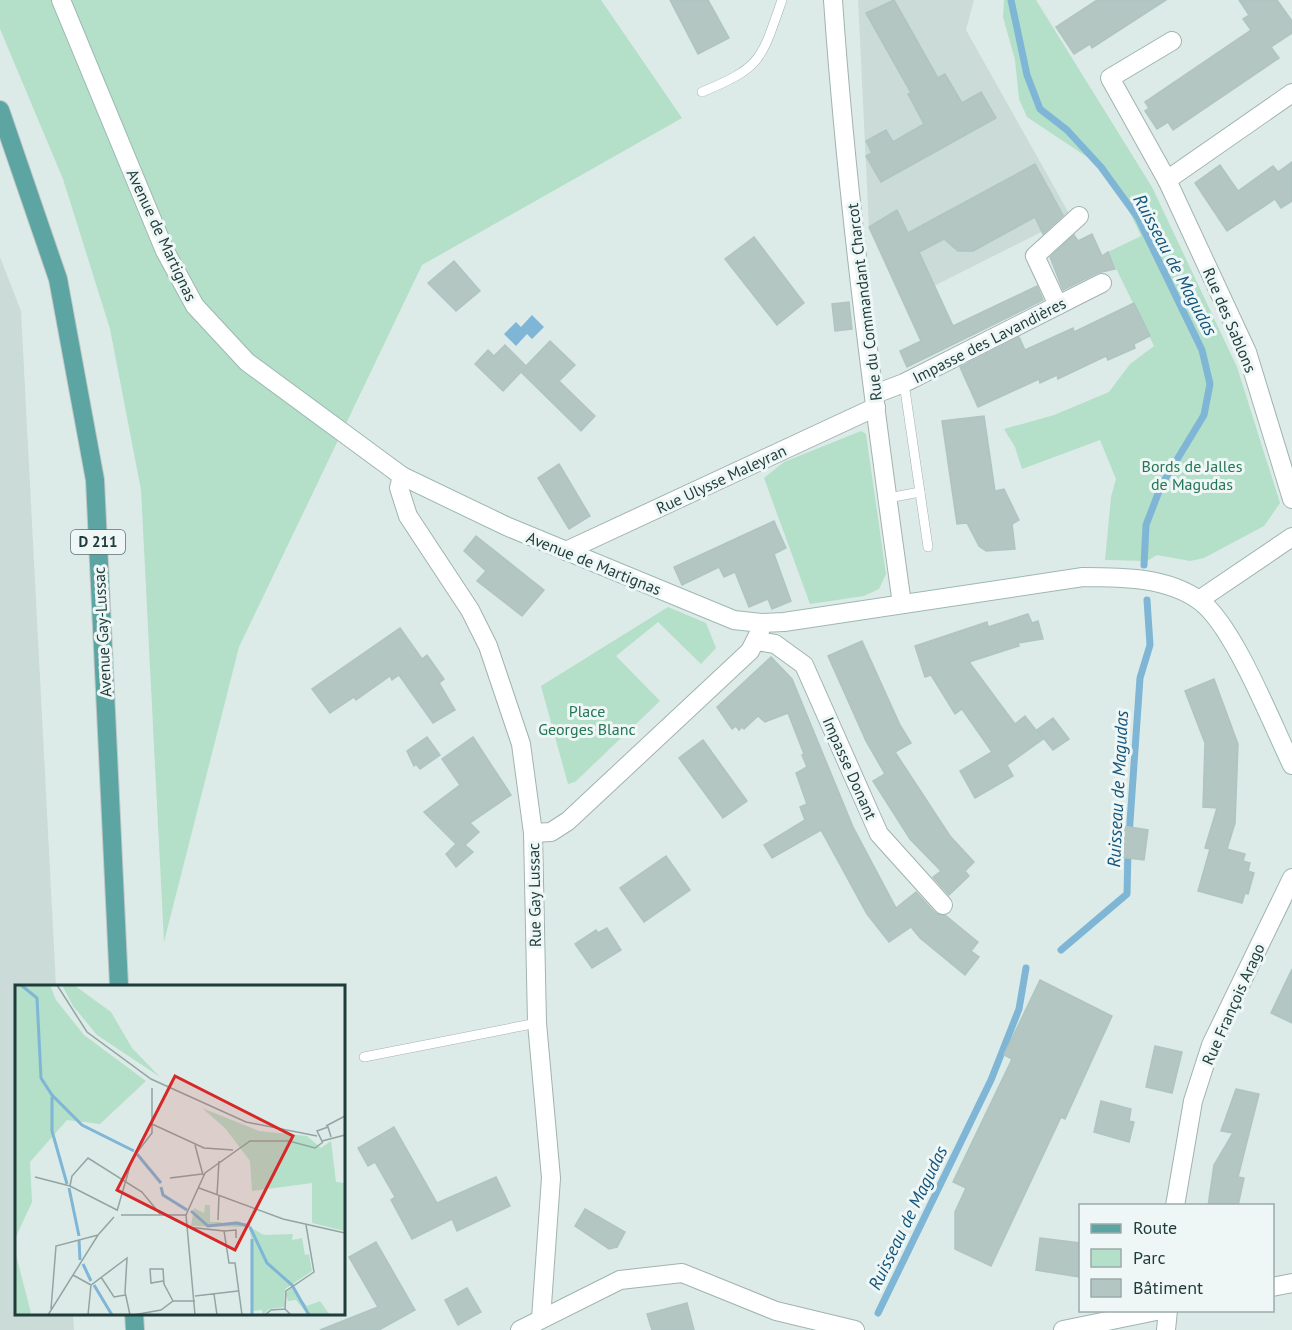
<svg xmlns="http://www.w3.org/2000/svg" width="1292" height="1330" font-family="'PT Sans',sans-serif">
<rect width="100%" height="100%" fill="#ddebe8"/>
<g fill="#cbdbd7">
<polygon points="858,0 974,0 966,30 1071,217 934,286 893,279 869,227"/>
<polygon points="0,257 21,311 56,986 16,986 16,1314 73,1314 74,1330 0,1330"/>
</g>
<g fill="#b4dfc9">
<polygon points="0,0 601,0 682,118 422,265 239,647 164,942 141,490 110,329 63,179 0,29"/>
<polygon points="1004,0 1036,0 1152,187 1237,367 1280,503 1264,526 1204,558 1190,561 1157,555 1147,561 1105,560 1111,497 1116,479 1100,440 1022,469 1015,447 1004,429 1054,415 1109,392 1130,364 1154,346 1108,252 1141,236 1123,198 1105,169 1027,117 1019,99 1015,60 1003,17"/>
<polygon points="861,431 866,434 886,574 879,589 864,596 810,604 764,478 784,462"/>
<polygon points="668,607 706,623 716,648 701,664 658,622 616,656 660,701 575,782 568,784 541,686"/>
</g>
<polygon fill="#7fb6d6" points="532,315 544,327 532,339 527,334 516,346 504,334 516,322 521,327"/>
<g fill="none" stroke-linecap="round" stroke-linejoin="round">
<g stroke="#7fb6d6" stroke-width="7">
<polyline points="1011,0 1027,75 1040,109 1067,130 1101,167 1138,218 1202,350 1210,384 1204,415 1161,486 1146,525 1144,565"/>
<polyline points="1129,836 1140,678 1150,645 1147,600"/>
<polyline points="1061,950 1127,894 1128,850"/>
<polyline points="878,1313 991,1080 1019,1009 1026,968"/>
</g>
</g>
<g fill="#b3c6c1" stroke="#afc5c1" stroke-width="1.5">
<polygon points="670,0 708,0 729,38 698,54"/>
<polygon points="894,0 938,78 945,74 962,103 981,92 996,118 881,182 866,156 872,153 866,141 886,130 893,142 924,124 908,94 911,93 866,13"/>
<polygon points="1097,0 1166,0 1092,48 1090,44 1074,54 1056,27"/>
<polygon points="1239,0 1277,0 1292,21 1292,33 1271,47 1279,58 1173,130 1168,122 1157,129 1145,111 1149,108 1145,102 1251,30 1243,19 1249,15"/>
<polygon points="1292,162 1292,201 1281,208 1275,199 1227,231 1195,183 1220,165 1238,191 1273,166 1278,172"/>
<polygon points="1035,164 1063,215 1043,234 1035,217 973,251 958,251 944,239 919,252 953,326 1037,286 1043,300 907,367 900,351 921,341 869,227 897,210 908,233"/>
<polygon points="1092,234 1102,256 1108,252 1115,269 1097,273 1063,290 1050,257 1074,235 1078,241"/>
<polygon points="754,237 804,303 777,325 725,259"/>
<polygon points="454,261 480,291 456,311 428,283"/>
<polygon points="849,302 852,329 835,331 832,304"/>
<polygon points="1134,303 1150,336 1134,344 1135,348 1108,360 1106,356 1058,379 1057,375 1040,383 1039,379 978,407 960,367 1019,337 1025,350 1073,328 1074,332"/>
<polygon points="550,341 575,365 559,381 595,416 581,431 521,372 503,391 475,364 488,350 494,356 505,345 526,366"/>
<polygon points="984,416 995,491 1004,489 1019,520 1012,524 1015,549 986,551 979,546 967,523 957,524 942,421"/>
<polygon points="559,464 590,516 569,529 538,478"/>
<polygon points="774,521 786,548 774,554 791,601 772,609 768,599 749,607 735,572 724,577 719,567 682,585 674,567"/>
<polygon points="476,536 544,590 522,616 477,581 486,571 464,551"/>
<polygon points="1028,614 1032,623 1038,621 1043,639 1018,643 1019,646 969,662 1015,724 1025,716 1043,739 1007,765 1013,776 975,798 960,771 992,752 962,709 955,714 931,675 925,677 915,646 987,622 988,627"/>
<polygon points="400,628 422,659 427,655 444,679 439,683 455,710 433,723 399,675 392,680 390,676 356,700 354,697 330,713 312,689"/>
<polygon points="862,641 900,725 911,743 895,752 950,836 974,862 965,871 969,876 949,895 933,877 941,871 910,839 873,781 885,774 866,741 828,656"/>
<polygon points="771,657 792,679 853,827 896,908 916,892 935,913 946,916 978,942 971,951 979,957 965,975 920,938 911,927 889,942 867,914 821,830 772,858 764,845 805,820 800,807 807,804 796,773 807,767 802,755 804,754 788,713 765,722 758,716 744,729 742,727 739,730 736,726 732,729 717,707"/>
<polygon points="1214,679 1238,744 1235,823 1227,849 1245,854 1243,861 1250,863 1248,871 1254,873 1248,894 1245,893 1242,903 1198,891 1210,849 1205,848 1217,808 1203,807 1205,743 1185,691"/>
<polygon points="1053,718 1069,739 1053,750 1037,730"/>
<polygon points="427,737 440,755 420,769 416,764 414,766 407,751"/>
<polygon points="473,737 511,795 470,823 479,832 465,845 473,852 456,867 446,854 456,844 424,812 460,785 442,759"/>
<polygon points="703,740 747,801 723,818 679,758"/>
<polygon points="1123,826 1148,830 1144,860 1119,857"/>
<polygon points="666,856 690,890 644,922 620,888"/>
<polygon points="607,928 621,950 592,968 575,944 596,930 598,933"/>
<polygon points="1292,969 1292,1023 1271,1013"/>
<polygon points="1040,980 1112,1016 1065,1119 1061,1117 991,1266 955,1249 955,1212 966,1188 953,1182 1012,1059 1004,1055"/>
<polygon points="1155,1046 1182,1052 1172,1093 1146,1087"/>
<polygon points="1236,1089 1259,1094 1238,1177 1244,1178 1238,1206 1208,1206 1214,1165 1233,1133 1221,1131"/>
<polygon points="1101,1101 1131,1109 1129,1121 1134,1122 1129,1142 1094,1132"/>
<polygon points="394,1127 437,1203 496,1177 510,1206 457,1231 452,1219 412,1239 391,1200 395,1197 375,1162 368,1166 358,1148"/>
<polygon points="585,1209 625,1232 617,1247 609,1249 575,1226"/>
<polygon points="1040,1238 1080,1243 1080,1277 1036,1270"/>
<polygon points="376,1242 415,1310 379,1330 320,1330 378,1307 349,1257"/>
<polygon points="467,1288 481,1312 458,1325 445,1300"/>
<polygon points="687,1303 694,1330 652,1330 647,1314"/>
</g>
<g fill="none" stroke-linecap="round" stroke-linejoin="round">
<defs>
<g id="lane">
<path d="M702 92C762 67 761 60 782 0"/>
<polyline points="904,383 928,547"/>
<polyline points="888,498 920,492"/>
<polyline points="364,1057 537,1023"/>
</g>
<g id="street">
<path d="M833 0C847 202 874 404 902 604"/>
<polyline points="1292,93 1167,180 1247,352 1292,499"/>
<polyline points="1167,180 1110,78 1172,41"/>
<polyline points="1058,305 1035,256 1079,216"/>
<polyline points="875,394 904,383 1102,283"/>
<polyline points="402,476 399,488 408,516 470,610 488,646 521,744 533,833 537,1023 551,1178 541,1319"/>
<polyline points="566,551 876,407"/>
<polyline points="1199,600 1292,537"/>
<polyline points="756,641 775,644 804,665 879,834 943,905"/>
<polyline points="533,833 551,832 568,821 750,651 760,631"/>
<polyline points="1175,1206 1193,1101 1211,1045 1292,878"/>
<polyline points="1272,1287 1292,1283"/>
<polyline points="520,1330 620,1280 682,1273 776,1311 855,1330"/>
<polyline points="1063,1330 1161,1310"/>
<polyline points="1166,1330 1168,1310"/>
</g>
<path id="secondary" d="M61 0 165 251 195 306 247 362 402 476 506 526 734 620 761 623 784 622 1083 577C1121 577 1168 577 1200 601 1234 626 1272 724 1292 765"/>
<g id="primary">
<polyline points="0,110 58,279 95,480 119,986"/>
<polyline points="134,1314 135,1330"/>
</g>
</defs>
<use href="#lane" stroke="#a0b3b0" stroke-width="10"/>
<use href="#street" stroke="#a0b3b0" stroke-width="20"/>
<use href="#secondary" stroke="#9cb8b3" stroke-width="20"/>
<use href="#primary" stroke="#c0c8c8" stroke-width="20"/>
<use href="#lane" stroke="#fff" stroke-width="9"/>
<use href="#street" stroke="#fff" stroke-width="18"/>
<use href="#secondary" stroke="#fff" stroke-width="18"/>
<use href="#primary" stroke="#5da5a2" stroke-width="18"/>
</g>
<g text-anchor="middle" stroke-width="6" stroke-linejoin="round" paint-order="stroke">
<rect fill="#eef7f5" stroke="#5c7472" stroke-width="1.5" x="71" y="530" width="54" height="24" rx="4.5"/>
<g font-size="15" font-weight="bold" fill="#1e3c3a">
<text x="98" y="547">D 211</text>
</g>
<g font-size="16" fill="#1e3c3a" stroke="#eef7f5">
<text transform="translate(162 235) rotate(65)" y="6">Avenue de Martignas</text>
<text transform="translate(864 302) rotate(-97)" y="6">Rue du Commandant Charcot</text>
<text transform="translate(1230 320) rotate(67)" y="6">Rue des Sablons</text>
<text transform="translate(989 340) rotate(-27)" y="6">Impasse des Lavandières</text>
<text transform="translate(721 479) rotate(-25)" y="6">Rue Ulysse Maleyran</text>
<text transform="translate(594 563) rotate(22)" y="6">Avenue de Martignas</text>
<text transform="translate(102 632) rotate(-93)" y="6">Avenue Gay-Lussac</text>
<text transform="translate(850 768) rotate(66)" y="6">Impasse Donant</text>
<text transform="translate(534 895) rotate(-91)" y="6">Rue Gay Lussac</text>
<text transform="translate(1233 1004) rotate(-66)" y="6">Rue François Arago</text>
</g>
<g font-size="16" fill="#247656" stroke="#eef7f5">
<text x="1192" y="472">Bords de Jalles<tspan x="1192" dy="18">de Magudas</tspan></text>
<text x="587" y="717">Place<tspan x="587" dy="18">Georges Blanc</tspan></text>
</g>
<g font-size="18" font-style="italic" fill="#13547c" stroke="#eef7f5">
<text transform="translate(1175 265) rotate(62)" y="6">Ruisseau de Magudas</text>
<text transform="translate(1118 789) rotate(-87)" y="6">Ruisseau de Magudas</text>
<text transform="translate(908 1218) rotate(-64)" y="6">Ruisseau de Magudas</text>
</g>
</g>
<g transform="translate(15 985)">
<rect width="330" height="330" fill="#ddebe8"/>
<path d="M0 0H35L41 15 69 50 131 96 85 139 52 135 15 177 17 217 0 254ZM47 0H59L96 27 117 63 145 92 82 50 58 21ZM187 123 244 146 292 151 306 163 316 156 321 197 330 198V246L297 238V198L237 206 235 176 210 143ZM190 220H195V237H206V241L223 236 249 250 278 249 277 255 287 253 290 270 294 269 291 252 297 286 270 304 269 322 254 324 248 330 247 325 236 326 238 263 234 242 176 241 179 223 189 228ZM0 266 16 328 12 330H0ZM277 303 292 321 305 316 315 330H293L281 315 273 316 271 308Z" fill="#b4dfc9"/>
<path fill="none" stroke="#7fb6d6" stroke-width="3" d="M6 0 22 13 26 93 37 110 67 140 119 166M37 112V146L52 199M122 169 146 198M146 202 148 210 172 225M54 203 64 251M176 226 193 241 221 238 235 241M235 242 252 278 277 300 294 330M64 255 65 275M68 279 76 296M79 300 97 330M237 330V254"/>
<path fill="none" stroke="#91a5a2" stroke-width="1.5" d="M42 0 72 47 136 94 231 137 302 151M137 139 189 163 218 165M311 141 330 131M316 152 313 142 302 146 307 156 330 150M180 160 188 190M20 192 55 201 102 225M155 193 187 189M55 201 57 191 73 173 127 207 145 229M184 203 268 234 330 248M202 210 204 176M102 226 117 174 137 148V103M106 230H171L190 188 235 156H274L300 163 308 157M171 230 180 330M203 235 204 210M172 242 209 246 214 278H220L227 330M209 246 221 245V253M58 290 76 300 112 273 110 307 115 330M86 292 99 312 110 310M148 296 136 298 135 284H148L149 299 158 316M199 309 202 330M180 311 223 306M36 324 41 261 83 250M33 330 83 250 99 232M73 330 76 300M118 330 146 325 158 316H180M250 330 256 325 270 324M276 330 270 324 271 306 299 287 291 240"/>
<path fill="#d62828" fill-opacity="0.15" stroke="#d62828" stroke-width="3" d="M160 91 278 151 220 265 102 205Z"/>
<rect width="330" height="330" fill="none" stroke="#1e3c3a" stroke-width="3"/>
</g>
<rect x="1079" y="1204" width="195" height="108" fill="#eef7f5" stroke="#9bacaa" stroke-width="1.5"/>
<rect x="1091" y="1224" width="30" height="9" fill="#5da5a2" stroke="#9bacaa" stroke-width="1.5"/>
<text x="1133" y="1234" font-size="18" fill="#1e3c3a">Route</text>
<rect x="1091" y="1249" width="30" height="18" fill="#b4dfc9" stroke="#9bacaa" stroke-width="1.5"/>
<text x="1133" y="1264" font-size="18" fill="#1e3c3a">Parc</text>
<rect x="1091" y="1279" width="30" height="18" fill="#b3c6c1" stroke="#9bacaa" stroke-width="1.5"/>
<text x="1133" y="1294" font-size="18" fill="#1e3c3a">Bâtiment</text>
</svg>
